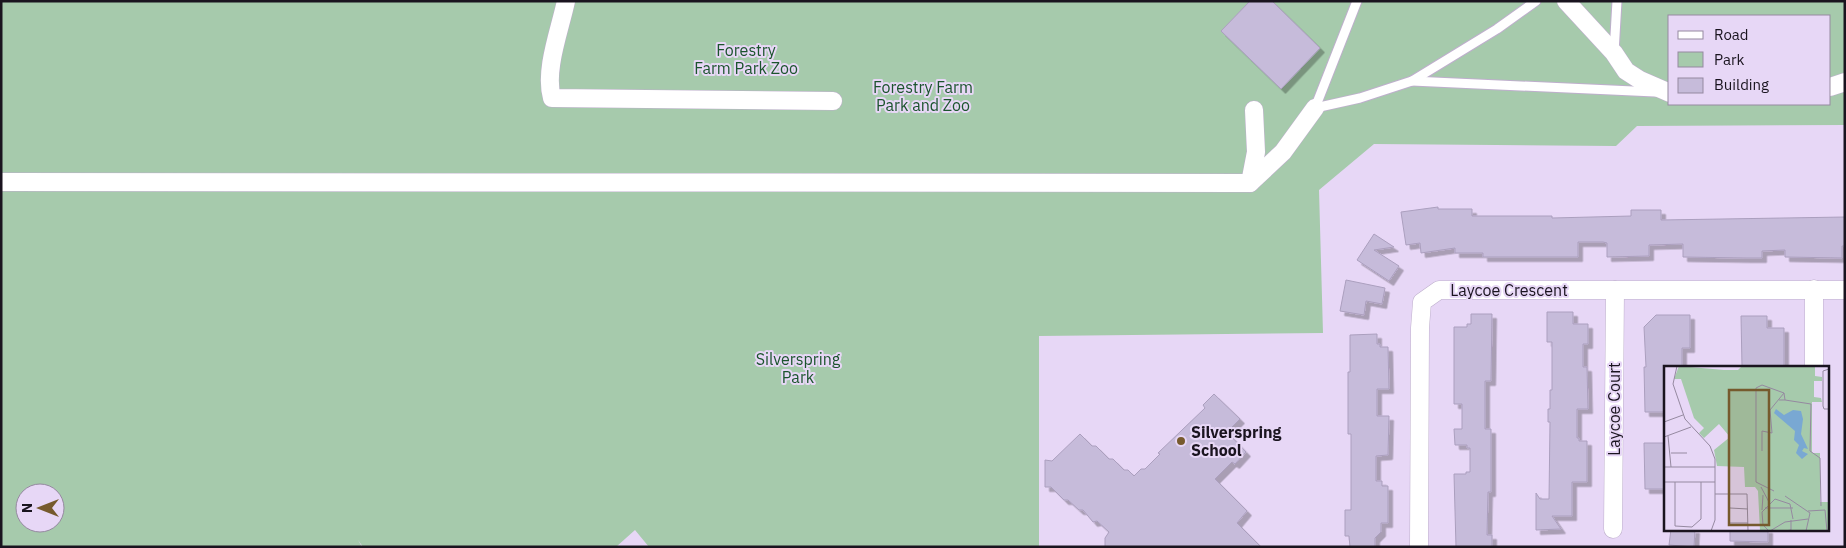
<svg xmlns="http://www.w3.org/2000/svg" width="1846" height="548" font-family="'IBM Plex Sans',sans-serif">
<defs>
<filter id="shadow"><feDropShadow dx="4.5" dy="4.5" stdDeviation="0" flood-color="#0004"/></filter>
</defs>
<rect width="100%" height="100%" fill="#e7d7f6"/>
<path fill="#a6caac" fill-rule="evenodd" d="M1 1H1845V125L1637 126 1616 146 1374 144 1319 190 1323 333 1039 336V547H649L635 530 616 547H363L358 540 362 547H1ZM1670 16H1830V104H1670ZM25 493H55V523H25Z"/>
<g fill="#c6bbda" stroke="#ab9fbe" filter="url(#shadow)">
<polygon points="1250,1 1272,1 1320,48 1281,89 1221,31"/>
<polygon points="1438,207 1438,209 1472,209 1472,216 1552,216 1552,218 1631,216 1631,210 1661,210 1661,220 1845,217 1845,246 1842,246 1842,258 1785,257 1785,250 1762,251 1762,258 1746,258 1683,257 1683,244 1649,245 1649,256 1607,257 1607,243 1603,242 1578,242 1578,257 1483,257 1483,253 1455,253 1455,248 1421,253 1420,243 1406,245 1401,212"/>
<polygon points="1374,234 1394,247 1374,250 1399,266 1389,281 1357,260"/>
<polygon points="1346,280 1385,288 1382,304 1366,301 1364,315 1340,311"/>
<polygon points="1547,312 1573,312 1573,324 1588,324 1588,344 1583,344 1583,367 1587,367 1588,409 1577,409 1577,438 1579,438 1579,441 1587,441 1587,482 1572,482 1572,516 1552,516 1561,529 1536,530 1536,493 1540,499 1549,499 1550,422 1548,422 1548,409 1550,409 1550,390 1552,390 1552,342 1547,342"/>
<polygon points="1471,314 1492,314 1491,381 1485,381 1485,429 1491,429 1491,492 1488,492 1487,535 1492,535 1492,547 1456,547 1454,474 1466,474 1466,472 1470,472 1470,448 1467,448 1467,445 1455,445 1454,429 1462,429 1462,404 1454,404 1454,327 1467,327 1467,324 1471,324"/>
<polygon points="1656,315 1690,315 1690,348 1682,348 1682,367 1665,367 1665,412 1645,412 1644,367 1646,367 1644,327"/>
<polygon points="1741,316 1767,316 1767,328 1784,328 1784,367 1742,367"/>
<polygon points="1377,334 1377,344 1380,344 1380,347 1388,347 1389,389 1377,389 1377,416 1389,416 1388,455 1376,456 1376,481 1382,481 1382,486 1388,486 1388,523 1381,523 1381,532 1375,538 1375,547 1350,547 1349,536 1345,536 1345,510 1351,510 1351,434 1348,434 1348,372 1350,372 1350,335"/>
<polygon points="1214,394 1240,419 1227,432 1246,452 1235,464 1232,462 1215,479 1247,511 1237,523 1261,547 1105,547 1105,538 1109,532 1097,521 1093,522 1083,510 1079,510 1068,500 1064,500 1051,487 1045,487 1045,460 1052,461 1080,434 1092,446 1096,446 1109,459 1113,459 1124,470 1128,470 1134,476 1141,469 1145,469 1160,454 1158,453 1205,408 1203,405"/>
<polygon points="1644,443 1665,443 1665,489 1645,489"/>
<polygon points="1671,529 1695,529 1694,547 1669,545"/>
<polygon points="1730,529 1768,529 1768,542 1730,541"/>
</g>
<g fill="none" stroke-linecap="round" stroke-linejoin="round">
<defs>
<g id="lane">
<polyline points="1614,53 1617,1"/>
<polyline points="1412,81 1655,92"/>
<polyline points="1315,108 1360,98 1412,81 1497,29 1536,1"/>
<polyline points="1315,108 1357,1"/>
</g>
<g id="street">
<path d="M566 1C560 30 544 70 552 98L833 101"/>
<polyline points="1566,1 1614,53 1626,71 1640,80 1670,93"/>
<polyline points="1830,87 1845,82"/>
<polyline points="1,182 1250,183 1283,152 1315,108"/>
<polyline points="1250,183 1256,152 1254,110"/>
<polyline points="1814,289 1814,367"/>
<polyline points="1613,529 1615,290"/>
<polyline points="1419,547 1420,328 1422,302 1439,290 1845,290"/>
</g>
</defs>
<use href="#lane" stroke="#beafcc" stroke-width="11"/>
<use href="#street" stroke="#beafcc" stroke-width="19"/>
<use href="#lane" stroke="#fff" stroke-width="9"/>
<use href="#street" stroke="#fff" stroke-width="18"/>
</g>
<circle fill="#765a2d" stroke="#e7d7f6" stroke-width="2" cx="1181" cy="441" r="5"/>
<g text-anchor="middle" stroke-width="4" stroke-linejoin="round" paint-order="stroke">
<g font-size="16" fill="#1b542d" stroke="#e7d7f6">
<text x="746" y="56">Forestry<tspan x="746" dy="18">Farm Park Zoo</tspan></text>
<text x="923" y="93">Forestry Farm<tspan x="923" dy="18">Park and Zoo</tspan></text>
<text x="798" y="365">Silverspring<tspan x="798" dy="18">Park</tspan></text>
</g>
<g font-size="16" fill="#1a141f" stroke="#e7d7f6">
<text x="1509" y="296">Laycoe Crescent</text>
<text transform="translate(1614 409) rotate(-90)" y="6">Laycoe Court</text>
</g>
<g font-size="16" font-weight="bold" fill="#1a141f" stroke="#e7d7f6" text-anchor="start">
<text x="1191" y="438">Silverspring<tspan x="1191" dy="18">School</tspan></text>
</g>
</g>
<g transform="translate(1664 366)">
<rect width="165" height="165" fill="#e7d7f6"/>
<path d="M15 0 60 4H74L78 0H151V10L158 11V15H150V31L157 32 158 36H148V87H156V136H165V165H96L94 125 91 121H81L80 101 53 100 50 84 66 71 55 58 40 72 35 67 40 62 30 52 17 13H10Z" fill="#a6caac"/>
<path d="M112 43 120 49 129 44 137 45 139 53 137 68 144 83 140 82 138 85 144 88 138 93 132 87 135 79 130 74 131 65 110 47Z" fill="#79a8d3"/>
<path fill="none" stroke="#9589a0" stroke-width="1" d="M13 0 9 18 21 53 46 80 51 93V154L47 165M165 3 159 5V40L160 43H165M121 34 147 38 146 85 156 92 157 140M0 56 19 49M4 70 7 101M0 71 27 61M98 85V65L108 67 106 44 120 27 121 34H115M7 87H23M0 101H51M0 116H51M11 116V160L28 161 37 153V116M97 121 106 138M110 125 92 116V22L98 19 120 27M51 128H83L84 165M121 130 146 147 142 165M66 142 84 143M101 142H129M98 144 99 129M161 144 163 165M144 145 161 144M66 157H84M105 165 99 159 98 146 111 133 126 138 129 153M106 165 121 156 144 153M121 165 127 164V154"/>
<path fill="#765a2d" fill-opacity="0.15" stroke="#765a2d" stroke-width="2.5" d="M65 24H105V159H65Z"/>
<rect width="165" height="165" fill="none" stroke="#1a141f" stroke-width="2.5"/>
</g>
<rect width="1846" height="548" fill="none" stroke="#1a141f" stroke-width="5"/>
<rect x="1668" y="15" width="162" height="90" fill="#e7d7f6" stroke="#9589a0"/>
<rect x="1678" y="31" width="25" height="8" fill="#ffffff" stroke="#9589a0"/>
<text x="1714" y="40" font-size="15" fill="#1a141f">Road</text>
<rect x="1678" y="52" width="25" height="15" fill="#a6caac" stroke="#9589a0"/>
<text x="1714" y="65" font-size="15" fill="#1a141f">Park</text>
<rect x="1678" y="78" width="25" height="15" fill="#c6bbda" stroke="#9589a0"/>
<text x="1714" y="90" font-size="15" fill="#1a141f">Building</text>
<g transform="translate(40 508) rotate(270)"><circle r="24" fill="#e7d7f6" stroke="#9589a0"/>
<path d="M0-4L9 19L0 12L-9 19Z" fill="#765a2d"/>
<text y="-8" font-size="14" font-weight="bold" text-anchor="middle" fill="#1a141f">N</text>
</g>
</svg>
